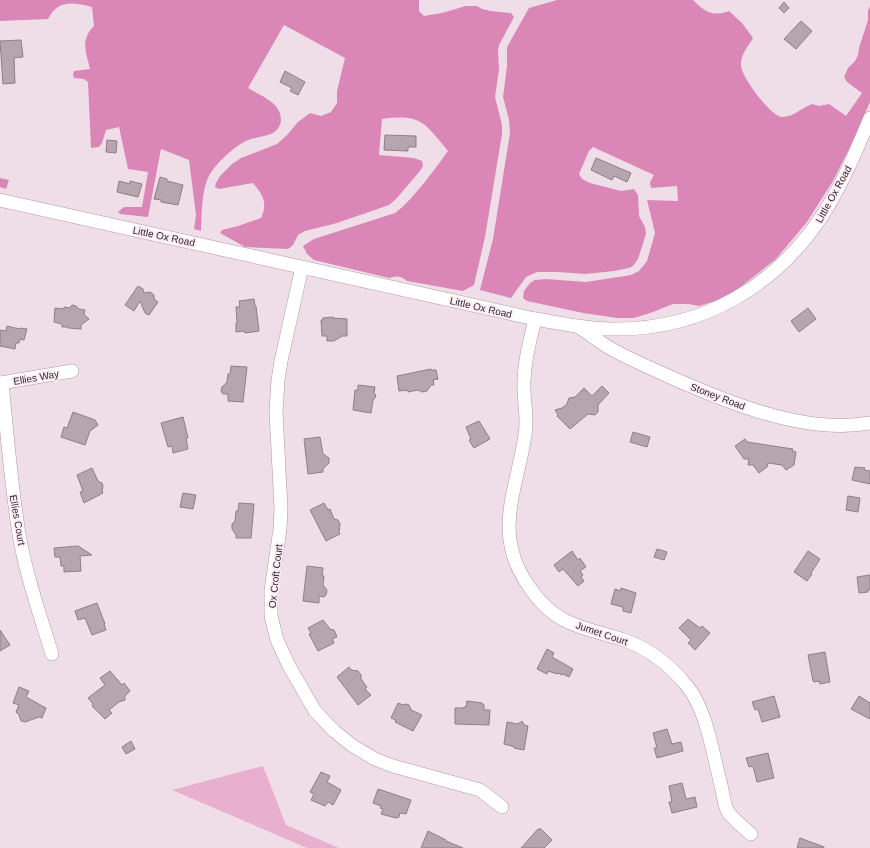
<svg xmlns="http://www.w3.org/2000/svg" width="870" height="848" font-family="Arial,sans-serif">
<rect width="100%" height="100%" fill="#efdee7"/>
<polygon fill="#e9afcf" points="263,766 286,825 339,848 307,848 172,790"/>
<g fill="#da86b7">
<path d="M0 0H419V11L424 16 442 13 466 6H477L482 9 491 11 511 13 514 17 499 45 498 51 499 70 495 97 502 125V134L485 237 474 285 463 291 407 281C400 275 397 276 389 278L314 260 307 254 303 246 314 239 395 213C412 201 435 169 448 151 424 122 421 114 382 119L379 155 414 158 422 161 423 166 420 171 396 199 389 205 337 223 305 231 298 235 293 245 288 249 245 247 220 233 222 230 238 226 261 218C268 203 263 195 253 183L219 189 215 187 216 183 220 176 232 164 241 158 277 144 287 135 298 122 310 113 321 116 331 112 337 103V91L345 58 284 25 248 88C261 96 281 102 281 120 281 125 277 131 273 133 265 137 255 137 246 141 235 146 219 161 212 171 201 185 202 214 201 231L194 229 196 215 189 160 161 149 148 217 120 214 118 212 124 207H142L148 172 128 169 119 127 106 130 102 143 99 147 91 148 88 82 84 79 74 78 73 75 74 71 90 69C86 51 80 40 94 26L92 7C72 2 58 0 48 19L0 21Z"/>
<path d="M557 0H693C705 12 712 17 729 11L742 23 753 38C748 47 740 55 741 66 742 77 770 116 782 117 794 117 801 108 812 104L819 106 829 104 846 116 862 93 847 82 844 77 848 68 855 61 858 55 859 48 868 20V11L870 6V102L853 141 833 181 807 222 776 259 739 288 722 299 699 306 689 304H673L653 312 634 318H617L583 313 527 301 523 298 524 291 530 283 535 280 546 279 586 282 631 275 639 271 647 261 655 233 647 200 678 201 677 186 651 188 650 182 654 175 593 147 589 151 579 174 582 179 590 183 621 191 634 189 638 195 639 216 645 227 646 234 638 259 633 266 629 268 614 271 585 274 558 272H537L526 277 511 298 480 290 493 239 510 133 509 120 503 97 507 66V47L529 8Z"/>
<polygon points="0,178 9,180 6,189 0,187"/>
</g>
<g fill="#b6a5ae" stroke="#8e7e86">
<polygon points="784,2 789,8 784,13 779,8"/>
<polygon points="801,21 812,31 796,49 784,39"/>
<polygon points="21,40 23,57 14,58 15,83 3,84 0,41"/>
<polygon points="285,71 305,82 298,95 290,91 292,88 280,82"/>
<polygon points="385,135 416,136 416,147 408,147 408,151 384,150"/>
<polygon points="107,140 117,141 116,153 106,152"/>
<polygon points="596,158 631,173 627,182 614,176 612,180 591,170"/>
<polygon points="160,177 167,179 167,181 183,185 178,205 161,202 161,200 154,199"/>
<polygon points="119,181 130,184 130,181 142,184 138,197 117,192"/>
<polygon points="138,286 143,289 144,293 150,292 154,295 154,299 158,302 149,315 145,313 140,301 134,311 125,305"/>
<polygon points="254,299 255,306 256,306 259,331 245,333 244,331 236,332 236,323 237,322 236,307 240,307 239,301"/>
<polygon points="72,305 76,306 79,309 85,310 84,314 89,319 81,325 81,329 68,328 68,327 62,327 62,324 54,322 55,308 64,309 64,307 70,308"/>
<polygon points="808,308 816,319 799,332 791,321"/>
<polygon points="333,317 333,318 347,319 347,336 342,336 334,341 327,341 327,336 322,336 321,320 323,320 323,318"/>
<polygon points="7,326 19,329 20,328 27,329 24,340 20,339 19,343 16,343 15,349 0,346 0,330 6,331"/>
<polygon points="231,366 247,367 243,402 228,401 228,394 223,394 221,391 222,387 227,382 228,374 230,374"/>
<polygon points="431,369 431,370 436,370 438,379 433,380 434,385 431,385 427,391 422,392 418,390 408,392 408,390 399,391 397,376"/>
<polygon points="358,385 375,387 374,393 376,395 375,398 373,400 371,413 353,410 355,390 358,390"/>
<polygon points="602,386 609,393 598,405 598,412 595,415 588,414 570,429 557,416 558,415 555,410 562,408 567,404 569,398 575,397 584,388 592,396"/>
<polygon points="73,412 95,420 98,425 90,431 85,445 61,437 64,427 67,428"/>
<polygon points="183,417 188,438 186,438 188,449 173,453 172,446 168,447 161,423"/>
<polygon points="479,421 490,439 474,448 469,440 471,439 466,427"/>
<polygon points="633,432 650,437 647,447 630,442"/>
<polygon points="320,437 323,454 329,458 329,463 323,469 323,472 308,474 304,439"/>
<polygon points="745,439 747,442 793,449 792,451 796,452 794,465 786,470 782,465 768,463 767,467 759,473 753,465 748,465 749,459 744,459 735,446"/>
<polygon points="855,467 865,468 864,470 870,471 870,484 852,480"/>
<polygon points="92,468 98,481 102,483 103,486 102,491 103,493 84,503 80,492 83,491 77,475"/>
<polygon points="183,493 196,495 193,509 180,507"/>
<polygon points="848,496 860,498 858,512 846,510"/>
<polygon points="239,503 254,504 251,538 236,538 236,535 232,529 232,524 235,521 236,511 238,511"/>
<polygon points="324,503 328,510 330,509 334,519 338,520 340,524 339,532 340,534 326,541 310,510"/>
<polygon points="78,546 92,555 80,556 81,571 64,572 64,566 61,566 60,557 55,557 54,548"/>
<polygon points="657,549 667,552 664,560 654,557"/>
<polygon points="572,551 578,560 580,558 586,567 580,571 583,575 581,577 584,581 578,586 563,569 559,572 554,565"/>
<polygon points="808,551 820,559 811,573 812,574 807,581 794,572"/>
<polygon points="307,566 323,568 322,576 324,576 323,585 327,590 326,595 324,597 319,596 319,603 303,601"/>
<polygon points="870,575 870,590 867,590 868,592 859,593 857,577"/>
<polygon points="621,588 636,593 631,613 623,611 623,607 611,604 615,589 621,591"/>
<polygon points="97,603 105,624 104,624 106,630 92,635 85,618 78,620 75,611"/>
<polygon points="688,619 700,628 702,626 710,633 695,650 688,643 691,640 679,628"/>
<polygon points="323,620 330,629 334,630 337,637 332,639 334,643 318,651 309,634 311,633 308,628"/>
<polygon points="0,630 10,645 0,651"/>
<polygon points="547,649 554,653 552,657 573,669 569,677 563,674 562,675 558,673 557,674 548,671 547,674 537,669"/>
<polygon points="825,652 830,682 820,684 819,681 814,682 813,681 808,655"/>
<polygon points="349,667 351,670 358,671 361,675 361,679 367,687 365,689 371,695 358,705 337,677"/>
<polygon points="110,671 122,685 124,683 130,691 125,696 125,700 119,702 109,710 112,713 105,719 92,706 93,704 88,698 105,685 100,678"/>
<polygon points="19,687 29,691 26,697 46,708 42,718 39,717 25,722 21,721 19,715 16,712 19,705 13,703"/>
<polygon points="774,696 780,717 762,722 758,709 755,710 752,702"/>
<polygon points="859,696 870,703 870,719 851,709"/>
<polygon points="467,701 482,703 484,705 484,710 490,710 489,725 455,724 455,708 463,708 464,707 466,707"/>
<polygon points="398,703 403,705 406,704 409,705 411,710 422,715 413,731 395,722 396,720 391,718"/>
<polygon points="522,721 524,725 528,726 524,750 514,748 515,747 504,744 507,722 518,724"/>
<polygon points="667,729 672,744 681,742 683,751 657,758 654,748 657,748 653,733"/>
<polygon points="131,741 135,749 126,754 122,747"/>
<polygon points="768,753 774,778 757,782 753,766 749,767 746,758"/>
<polygon points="321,772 330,776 327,782 341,790 333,805 328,802 325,806 311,800 314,794 310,792"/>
<polygon points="682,783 686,799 695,797 697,807 672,813 669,802 672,802 669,786"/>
<polygon points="378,789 411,800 406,814 400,813 399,817 396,818 381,814 383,809 380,808 381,806 373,803"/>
<polygon points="538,829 541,829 552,840 544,848 521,848"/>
<polygon points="428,831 446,840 446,841 463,848 421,848"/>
<polygon points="800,838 824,847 824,848 797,848"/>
</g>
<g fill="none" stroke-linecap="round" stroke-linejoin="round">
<defs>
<g id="minor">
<path d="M0 200 535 319C560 323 585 329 610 329 702 331 779 286 827 208 844 180 857 149 870 118"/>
<polyline points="302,267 281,361 278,380 276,412 281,509 280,529 271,591 271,616 277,640 289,666 315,711 334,731 353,746 375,759 393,766 480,790 502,807"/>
<path d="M535 319C530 341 523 365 524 388 524 404 528 419 525 435 517 490 492 533 528 585 537 599 549 612 564 620 583 630 604 633 624 640 650 649 670 665 687 686 707 710 713 755 721 785 723 793 724 805 728 812 734 820 744 828 751 834"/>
<path d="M580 328C590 334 598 341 608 347 627 358 648 367 668 376 726 402 806 435 870 423"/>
<polyline points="0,383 72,371"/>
<path d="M2 383C7 433 11 484 19 534 26 575 40 615 52 654"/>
</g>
</defs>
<use href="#minor" stroke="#ac9ba4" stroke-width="14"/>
<use href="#minor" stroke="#fff" stroke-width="13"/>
</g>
<g text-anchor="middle" stroke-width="3.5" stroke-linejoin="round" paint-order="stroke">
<g font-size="10" fill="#312a2d" stroke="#fdebf4">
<text transform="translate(833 194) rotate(-61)" y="4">Little Ox Road</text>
<text transform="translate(164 236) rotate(12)" y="4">Little Ox Road</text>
<text transform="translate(481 307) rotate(13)" y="4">Little Ox Road</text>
<text transform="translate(36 377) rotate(-10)" y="4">Ellies Way</text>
<text transform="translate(718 396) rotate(21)" y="4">Stoney Road</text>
<text transform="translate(18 520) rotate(80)" y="4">Ellies Court</text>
<text transform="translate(275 576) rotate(-84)" y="4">Ox Croft Court</text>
<text transform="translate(602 633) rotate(19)" y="4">Jumet Court</text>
</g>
</g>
</svg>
